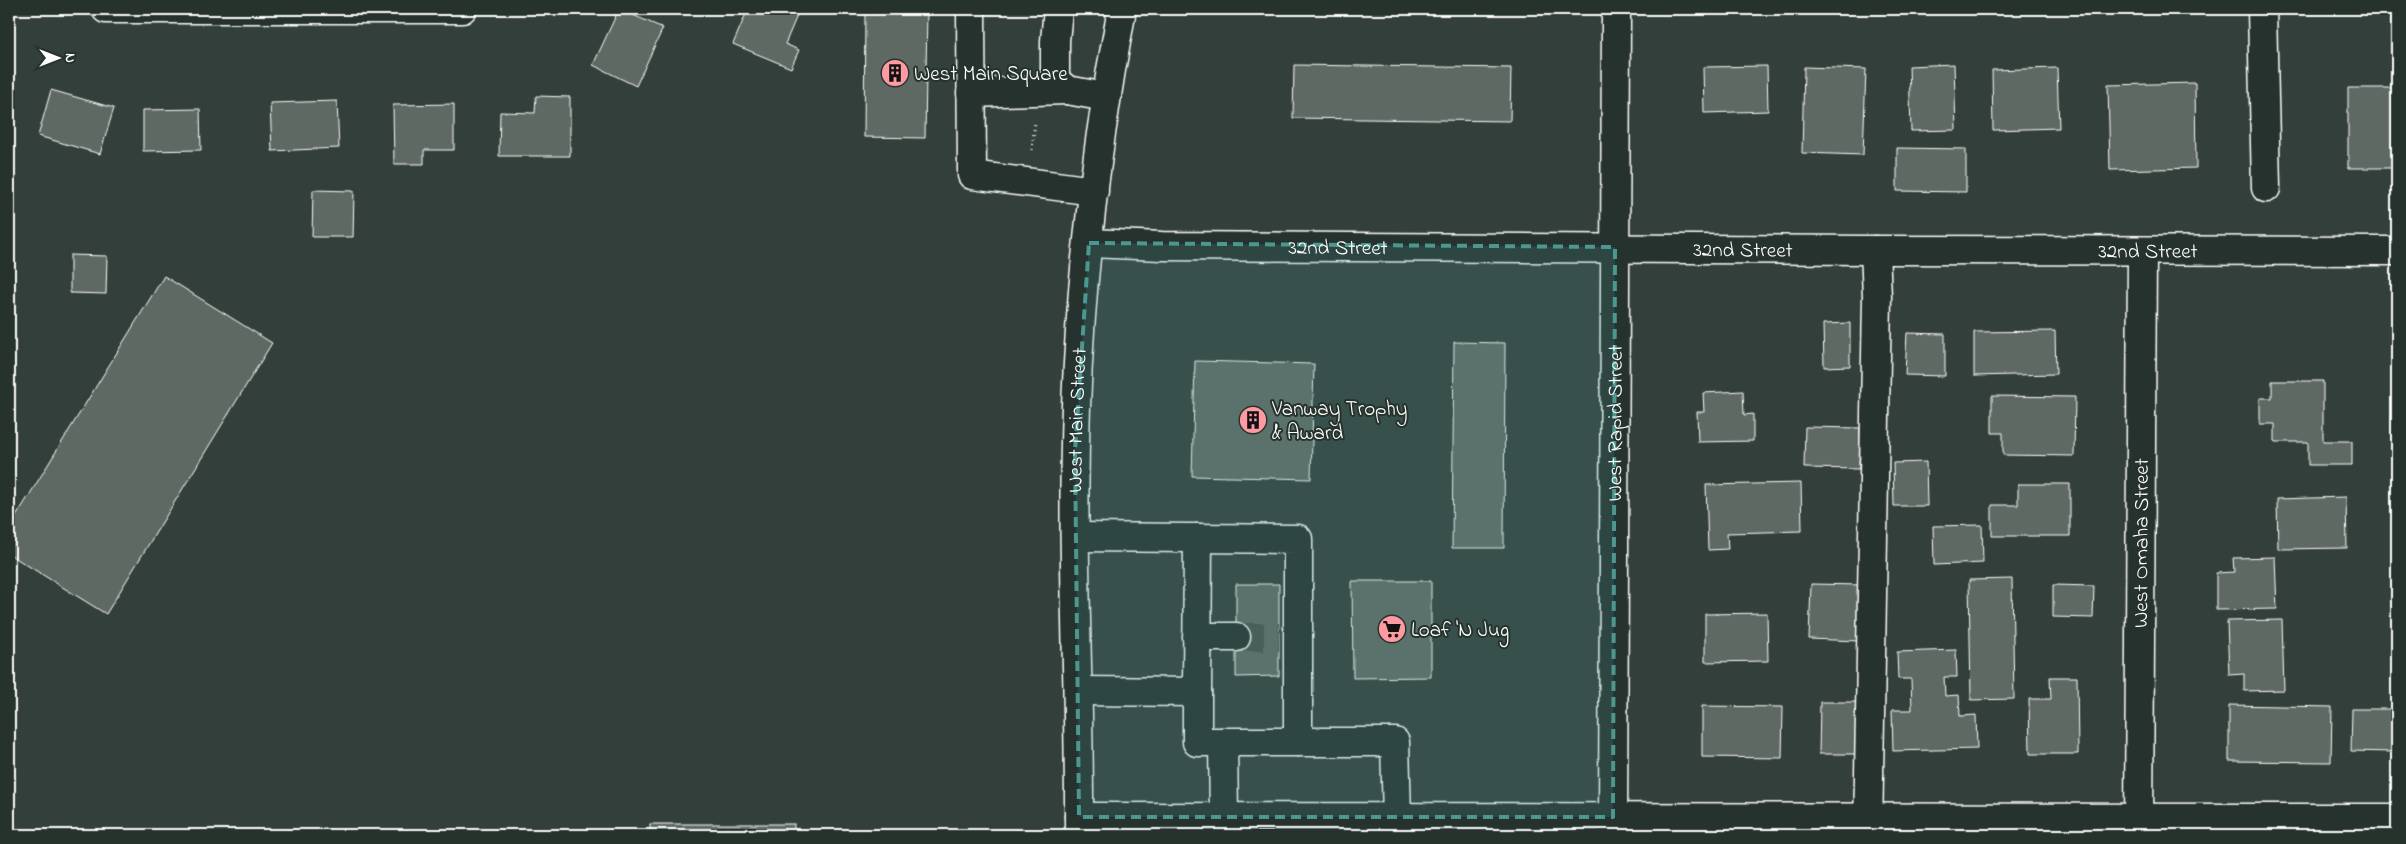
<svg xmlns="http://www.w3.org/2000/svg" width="2406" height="844" font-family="'Indie Flower',sans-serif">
<rect width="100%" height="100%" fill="#333f3a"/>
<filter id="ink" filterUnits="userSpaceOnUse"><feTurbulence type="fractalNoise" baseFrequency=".02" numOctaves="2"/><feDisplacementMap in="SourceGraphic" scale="10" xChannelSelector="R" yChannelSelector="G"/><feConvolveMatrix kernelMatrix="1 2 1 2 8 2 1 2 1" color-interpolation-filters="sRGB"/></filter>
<g filter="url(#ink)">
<g fill="#5f6964" stroke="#fff">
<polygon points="619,9 663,28 636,86 593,65"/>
<polygon points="748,9 793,9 799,11 785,44 799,50 791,68 733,44"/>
<polygon points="865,9 927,9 925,138 864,137"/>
<polygon points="2391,19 2397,19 2397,168 2348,168 2348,88 2391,88"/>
<polygon points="1954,64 1956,130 1911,131 1909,66"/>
<polygon points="1294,65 1511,68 1510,121 1293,118"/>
<polygon points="1767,66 1768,111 1704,113 1703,67"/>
<polygon points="1804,67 1866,69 1863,155 1802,153"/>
<polygon points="2057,68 2059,128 1993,130 1992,70"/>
<polygon points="2195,83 2196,168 2110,170 2108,85"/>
<polygon points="51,90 114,108 100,154 38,136"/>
<polygon points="536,96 570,97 570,156 499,156 500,112 535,113"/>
<polygon points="337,101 339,148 272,151 270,103"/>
<polygon points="454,104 454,150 424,150 424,164 394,164 393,105"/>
<polygon points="200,109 201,150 143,151 143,110"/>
<polygon points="1897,148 1966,149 1966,192 1897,191"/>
<polygon points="313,190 354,191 353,237 312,237"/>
<polygon points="70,255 107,256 106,294 70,293"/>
<polygon points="164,276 272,343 106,614 9,554 9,528"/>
<polygon points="1850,323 1850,366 1824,367 1823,324"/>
<polygon points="2055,331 2056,374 1974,376 1974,332"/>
<polygon points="1907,333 1945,334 1945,376 1905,375"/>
<polygon points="1454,342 1505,343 1504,548 1452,548"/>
<polygon points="1195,361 1314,364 1311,479 1192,476"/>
<polygon points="2272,381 2323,381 2323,441 2352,441 2352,465 2308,465 2308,442 2275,442 2275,424 2260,424 2260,398 2272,398"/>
<polygon points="1743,391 1744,415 1753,414 1753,441 1698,442 1697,412 1704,412 1703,393"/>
<polygon points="1992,396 2075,397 2074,456 2003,455 2003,433 1992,433"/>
<polygon points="1805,427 1860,428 1859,469 1804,468"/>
<polygon points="1926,462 1927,506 1894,506 1893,463"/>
<polygon points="1801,483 1802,531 1727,533 1728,549 1708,550 1706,485"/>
<polygon points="2018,484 2070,484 2070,536 1992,536 1992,505 2018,505"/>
<polygon points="2346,497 2347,548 2278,549 2277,499"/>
<polygon points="1982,525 1983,563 1934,565 1933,526"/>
<polygon points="2275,557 2277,609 2216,610 2216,573 2234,572 2233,558"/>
<polygon points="2012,579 2014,699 1971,700 1969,580"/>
<polygon points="1352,581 1431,581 1431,677 1353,678"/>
<polygon points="1236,584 1279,584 1279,676 1236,677"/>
<polygon points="1811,584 1861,585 1859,641 1809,639"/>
<polygon points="2053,585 2094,586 2093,618 2053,617"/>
<polygon points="1767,613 1768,661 1705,662 1705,614"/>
<polygon points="2282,620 2284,690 2244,691 2244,674 2229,675 2227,621"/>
<polygon points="1956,650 1957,677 1944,677 1945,696 1959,695 1960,716 1976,715 1977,749 1893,751 1892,710 1912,710 1911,679 1898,679 1897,652"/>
<polygon points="2050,677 2077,677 2078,754 2030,754 2029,699 2051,699"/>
<polygon points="1820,702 1861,702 1861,754 1819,754"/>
<polygon points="2229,705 2332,707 2331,762 2229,761"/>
<polygon points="1702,706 1783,707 1782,758 1702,757"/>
<polygon points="2352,709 2393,709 2392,752 2351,751"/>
<rect x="650" y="824" width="144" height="11"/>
</g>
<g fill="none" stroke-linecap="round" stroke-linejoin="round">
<polyline stroke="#47524e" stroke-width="28" stroke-dasharray="28 14" stroke-linecap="butt" points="1236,637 1279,637"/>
<defs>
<g id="minor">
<polyline points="106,9 462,9"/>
<polyline points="971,9 972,175 1094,191"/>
<polyline points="1058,9 1055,41 1055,80 1067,90 1106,97"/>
<polyline points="2262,9 2266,188"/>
<polyline points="971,93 1067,90"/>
<path id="s1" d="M1089 243 1162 246 1875 250 2397 251"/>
<polyline points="1076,537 1298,539 1298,742"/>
<polyline points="1197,637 1236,637"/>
<polyline points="1078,691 1197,692 1198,538"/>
<polyline points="1197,692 1197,742 1223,742"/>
<polyline points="1079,817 2397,818"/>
<polyline points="1224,817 1223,742 1395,742 1397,818"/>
<path id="s2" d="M2139 834 2142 251"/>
<path id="s3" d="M1613 835 1616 9"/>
<polyline points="1868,835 1877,297 1875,250"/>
</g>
<g id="major">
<path id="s4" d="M1079 835C1080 692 1071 549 1076 406 1081 273 1097 139 1122 9"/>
</g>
</defs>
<use href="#minor" stroke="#fff" stroke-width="31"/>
<use href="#major" stroke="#fff" stroke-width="31"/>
<polyline stroke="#fff" stroke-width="3" stroke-dasharray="1 4" stroke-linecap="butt" points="1032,150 1035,122"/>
<use href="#minor" stroke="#26332d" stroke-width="28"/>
<use href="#major" stroke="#26332d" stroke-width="28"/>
</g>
</g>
<path fill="#4b9892" fill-opacity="0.2" stroke="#4b9892" stroke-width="4" stroke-dasharray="10 6" stroke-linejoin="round" d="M1089 243 1615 247 1613 817H1079L1075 451Z"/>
<defs>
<symbol id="building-disc" viewBox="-11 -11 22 22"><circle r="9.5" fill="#ff9aa2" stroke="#26332d"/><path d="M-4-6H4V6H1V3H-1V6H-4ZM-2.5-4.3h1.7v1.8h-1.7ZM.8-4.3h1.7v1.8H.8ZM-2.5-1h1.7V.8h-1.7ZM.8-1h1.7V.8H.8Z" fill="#111"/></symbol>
<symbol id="supermarket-disc" viewBox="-11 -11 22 22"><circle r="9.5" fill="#ff9aa2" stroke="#26332d"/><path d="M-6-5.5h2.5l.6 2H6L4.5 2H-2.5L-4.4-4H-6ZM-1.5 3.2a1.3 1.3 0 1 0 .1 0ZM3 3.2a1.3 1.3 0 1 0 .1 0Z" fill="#111"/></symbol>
</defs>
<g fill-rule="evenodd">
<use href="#building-disc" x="879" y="57" width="32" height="32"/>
<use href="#building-disc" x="1237" y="404" width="32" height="32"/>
<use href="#supermarket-disc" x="1376" y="613" width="32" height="32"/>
</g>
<g text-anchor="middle" stroke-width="4" stroke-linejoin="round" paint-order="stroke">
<g font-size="21" fill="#fff" stroke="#26332d" text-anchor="start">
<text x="914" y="80">West Main Square</text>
<text x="1272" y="415">Vanway Trophy<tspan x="1272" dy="24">&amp; Award</tspan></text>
<text x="1411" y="636">Loaf 'N Jug</text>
</g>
<g font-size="21" fill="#fff" stroke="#26332d">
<text dy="7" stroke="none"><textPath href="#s1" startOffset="249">32nd Street</textPath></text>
<text dy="7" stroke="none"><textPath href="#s1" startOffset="654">32nd Street</textPath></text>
<text dy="7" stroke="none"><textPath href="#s1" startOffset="1059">32nd Street</textPath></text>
<text dy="7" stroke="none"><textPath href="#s4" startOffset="415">West Main Street</textPath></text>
<text dy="7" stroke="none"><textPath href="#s3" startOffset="412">West Rapid Street</textPath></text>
<text dy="7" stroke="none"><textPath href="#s2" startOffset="291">West Omaha Street</textPath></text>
</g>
</g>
<rect width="2406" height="844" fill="none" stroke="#26332d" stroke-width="30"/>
<rect x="15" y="15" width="2376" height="814" fill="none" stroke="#fff" stroke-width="2" filter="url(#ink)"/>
<g transform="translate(58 58) rotate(90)" stroke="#26332d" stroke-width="4" paint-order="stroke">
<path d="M0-4L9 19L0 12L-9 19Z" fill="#ffffff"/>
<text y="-8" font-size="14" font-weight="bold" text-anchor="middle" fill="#ffffff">N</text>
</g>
</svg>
